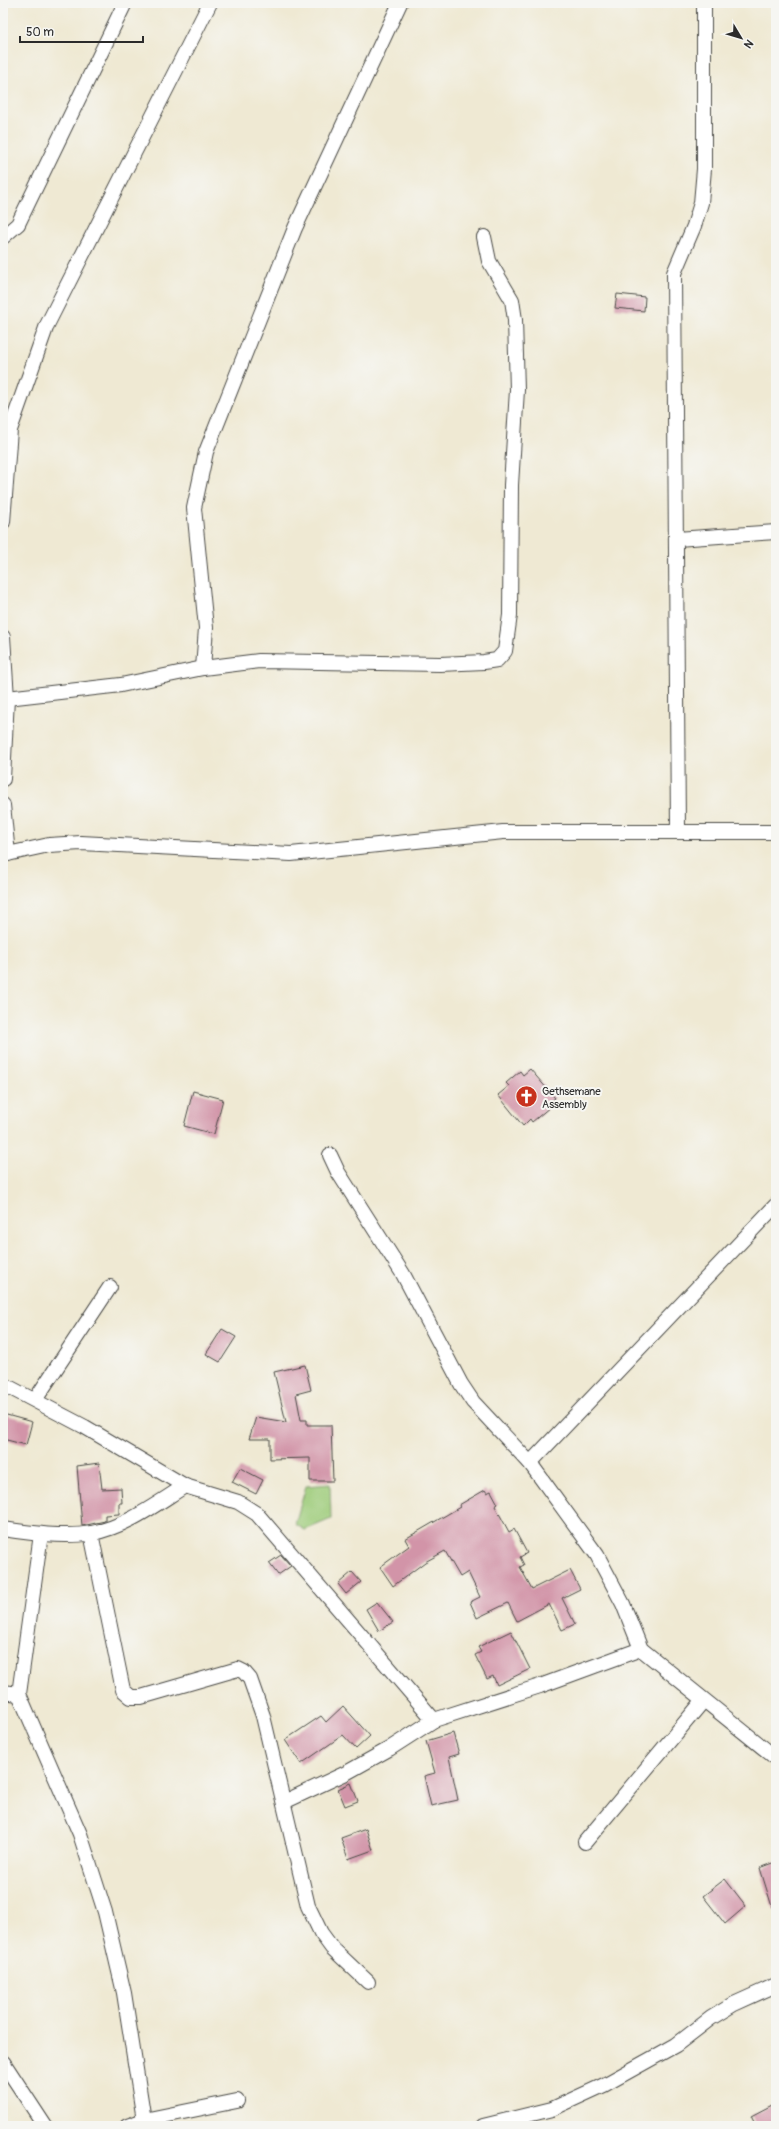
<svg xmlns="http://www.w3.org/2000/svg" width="779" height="2129" font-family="Pangolin,sans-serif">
<rect width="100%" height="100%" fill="#f6f6f2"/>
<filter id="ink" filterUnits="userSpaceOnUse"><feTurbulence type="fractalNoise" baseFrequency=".025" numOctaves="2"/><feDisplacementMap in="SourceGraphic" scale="8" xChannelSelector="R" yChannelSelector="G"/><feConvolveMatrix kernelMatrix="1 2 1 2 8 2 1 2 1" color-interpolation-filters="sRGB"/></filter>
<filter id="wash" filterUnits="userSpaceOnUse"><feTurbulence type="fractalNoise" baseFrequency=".012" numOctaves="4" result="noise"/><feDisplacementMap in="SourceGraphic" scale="16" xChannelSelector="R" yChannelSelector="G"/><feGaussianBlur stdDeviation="0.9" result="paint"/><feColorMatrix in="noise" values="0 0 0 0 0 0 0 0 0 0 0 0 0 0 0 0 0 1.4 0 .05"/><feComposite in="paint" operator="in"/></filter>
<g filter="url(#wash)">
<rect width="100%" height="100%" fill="#efe9d3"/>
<polygon fill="#9ecc7a" stroke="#647c52" points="330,1484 331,1519 305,1530 295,1524 306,1486"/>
<g id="blocks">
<g fill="#d294a8">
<polygon points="617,294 645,297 644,311 615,308"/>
<polygon points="530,1069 555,1098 548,1104 550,1107 532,1122 530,1119 523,1126 498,1095 509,1086 506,1083 520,1071 523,1075"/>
<polygon points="193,1091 223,1099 214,1134 184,1126"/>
<polygon points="222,1329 236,1337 220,1362 206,1354"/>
<polygon points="305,1365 311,1390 296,1394 301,1420 307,1420 307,1425 331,1425 333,1481 310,1481 310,1458 270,1459 270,1439 249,1439 256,1417 286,1422 274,1372"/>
<polygon points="3,1414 32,1422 26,1445 3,1439"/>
<polygon points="99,1463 102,1489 121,1488 122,1503 119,1503 119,1514 105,1515 105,1521 82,1526 77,1466"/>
<polygon points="240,1468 263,1480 256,1494 232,1482"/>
<polygon points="485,1490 487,1493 491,1491 498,1504 495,1506 509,1532 514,1529 527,1553 520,1557 524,1565 520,1567 532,1589 570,1570 580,1589 562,1598 575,1624 562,1630 549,1604 517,1621 508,1603 477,1618 470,1602 480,1597 468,1572 460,1577 445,1551 425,1562 393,1586 380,1567 409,1546 405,1539 460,1507 459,1505"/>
<polygon points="281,1555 291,1566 278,1575 269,1563"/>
<polygon points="352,1572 361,1582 346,1594 338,1584"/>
<polygon points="377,1602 393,1622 379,1631 366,1609"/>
<polygon points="511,1631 530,1669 497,1685 493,1676 487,1679 475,1655 481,1652 478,1647"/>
<polygon points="343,1706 370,1736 356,1749 343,1735 301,1764 285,1740 321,1716 326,1722"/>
<polygon points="453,1733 459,1754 449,1757 458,1800 431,1806 424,1776 435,1773 426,1741"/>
<polygon points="351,1783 358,1801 345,1806 338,1789"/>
<polygon points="366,1829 373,1850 348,1859 341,1838"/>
<polygon points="776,1862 776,1910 773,1910 760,1868"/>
<polygon points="725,1879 746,1906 725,1924 703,1896"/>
<polygon points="772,2105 776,2112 776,2126 756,2126 751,2116"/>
</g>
</g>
</g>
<g filter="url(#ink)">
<use href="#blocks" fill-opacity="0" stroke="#484844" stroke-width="1"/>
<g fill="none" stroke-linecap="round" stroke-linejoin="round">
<defs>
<g id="street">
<polyline points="3,237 18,224 125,3"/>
<polyline points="3,522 10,430 47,325 210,3"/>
<polyline points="677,539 776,532"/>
<polyline points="3,637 7,698 3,779"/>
<polyline points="203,668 206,628 194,508 206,452 295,228 400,3"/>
<polyline points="7,698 121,685 203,668 259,661 440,664 484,662 497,660 505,651 510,615 511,485 517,390 515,320 512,300 489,261 484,237"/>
<polyline points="3,805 8,854"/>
<polyline points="678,830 674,273 694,226 701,203 704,169 704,3"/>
<polyline points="3,855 49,845 81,843 291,854 503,832 776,832"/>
<polyline points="330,1155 338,1172 403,1274 461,1384 473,1402 530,1463 597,1555 623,1604 641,1649 776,1758"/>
<polyline points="3,1384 85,1427 185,1486 238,1502 257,1514 434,1720"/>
<polyline points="35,1400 110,1287"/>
<polyline points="530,1463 776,1205"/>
<path d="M3 1529C30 1533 65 1538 92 1533 126 1527 156 1504 185 1486"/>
<polyline points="91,1533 123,1690 131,1697 141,1697 238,1669 244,1672 250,1679 263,1716 308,1906 321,1933 332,1948 368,1982"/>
<polyline points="41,1534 19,1694 80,1834 105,1912 124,1993 144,2120"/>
<polyline points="3,1692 19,1694"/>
<polyline points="284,1802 346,1773 389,1749 434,1720 540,1686 641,1649"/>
<polyline points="585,1842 703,1701"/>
<polyline points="3,2062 45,2126"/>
<polyline points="127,2126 144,2120 237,2101"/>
<polyline points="483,2126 552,2109 604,2085 676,2045 711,2018 734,2004 776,1985"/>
</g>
</defs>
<use href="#street" stroke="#484844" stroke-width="16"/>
<use href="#street" stroke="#fff" stroke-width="14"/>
</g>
</g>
<defs>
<symbol id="church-disc" viewBox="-11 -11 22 22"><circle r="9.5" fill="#c8321e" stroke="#f6f6f2"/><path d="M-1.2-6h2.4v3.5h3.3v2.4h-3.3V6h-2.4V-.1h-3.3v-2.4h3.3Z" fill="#fff"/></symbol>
</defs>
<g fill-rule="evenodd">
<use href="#church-disc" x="514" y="1084" width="25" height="25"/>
</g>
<g text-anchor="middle" stroke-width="4" stroke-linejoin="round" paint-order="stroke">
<g font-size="11" fill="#2b2b2b" stroke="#f6f6f2" text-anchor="start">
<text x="542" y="1095">Gethsemane<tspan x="542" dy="13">Assembly</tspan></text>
</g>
</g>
<rect width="779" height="2129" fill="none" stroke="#f6f6f2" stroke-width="16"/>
<g transform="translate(741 38) rotate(128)" stroke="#f6f6f2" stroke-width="3" paint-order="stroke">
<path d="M0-3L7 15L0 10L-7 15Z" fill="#2b2b2b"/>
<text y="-6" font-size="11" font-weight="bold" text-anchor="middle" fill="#2b2b2b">N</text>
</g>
<path d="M20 36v6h123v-6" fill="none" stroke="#2b2b2b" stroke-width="2"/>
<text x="26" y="36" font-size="12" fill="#2b2b2b" stroke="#f6f6f2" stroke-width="3" paint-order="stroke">50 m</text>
</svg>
